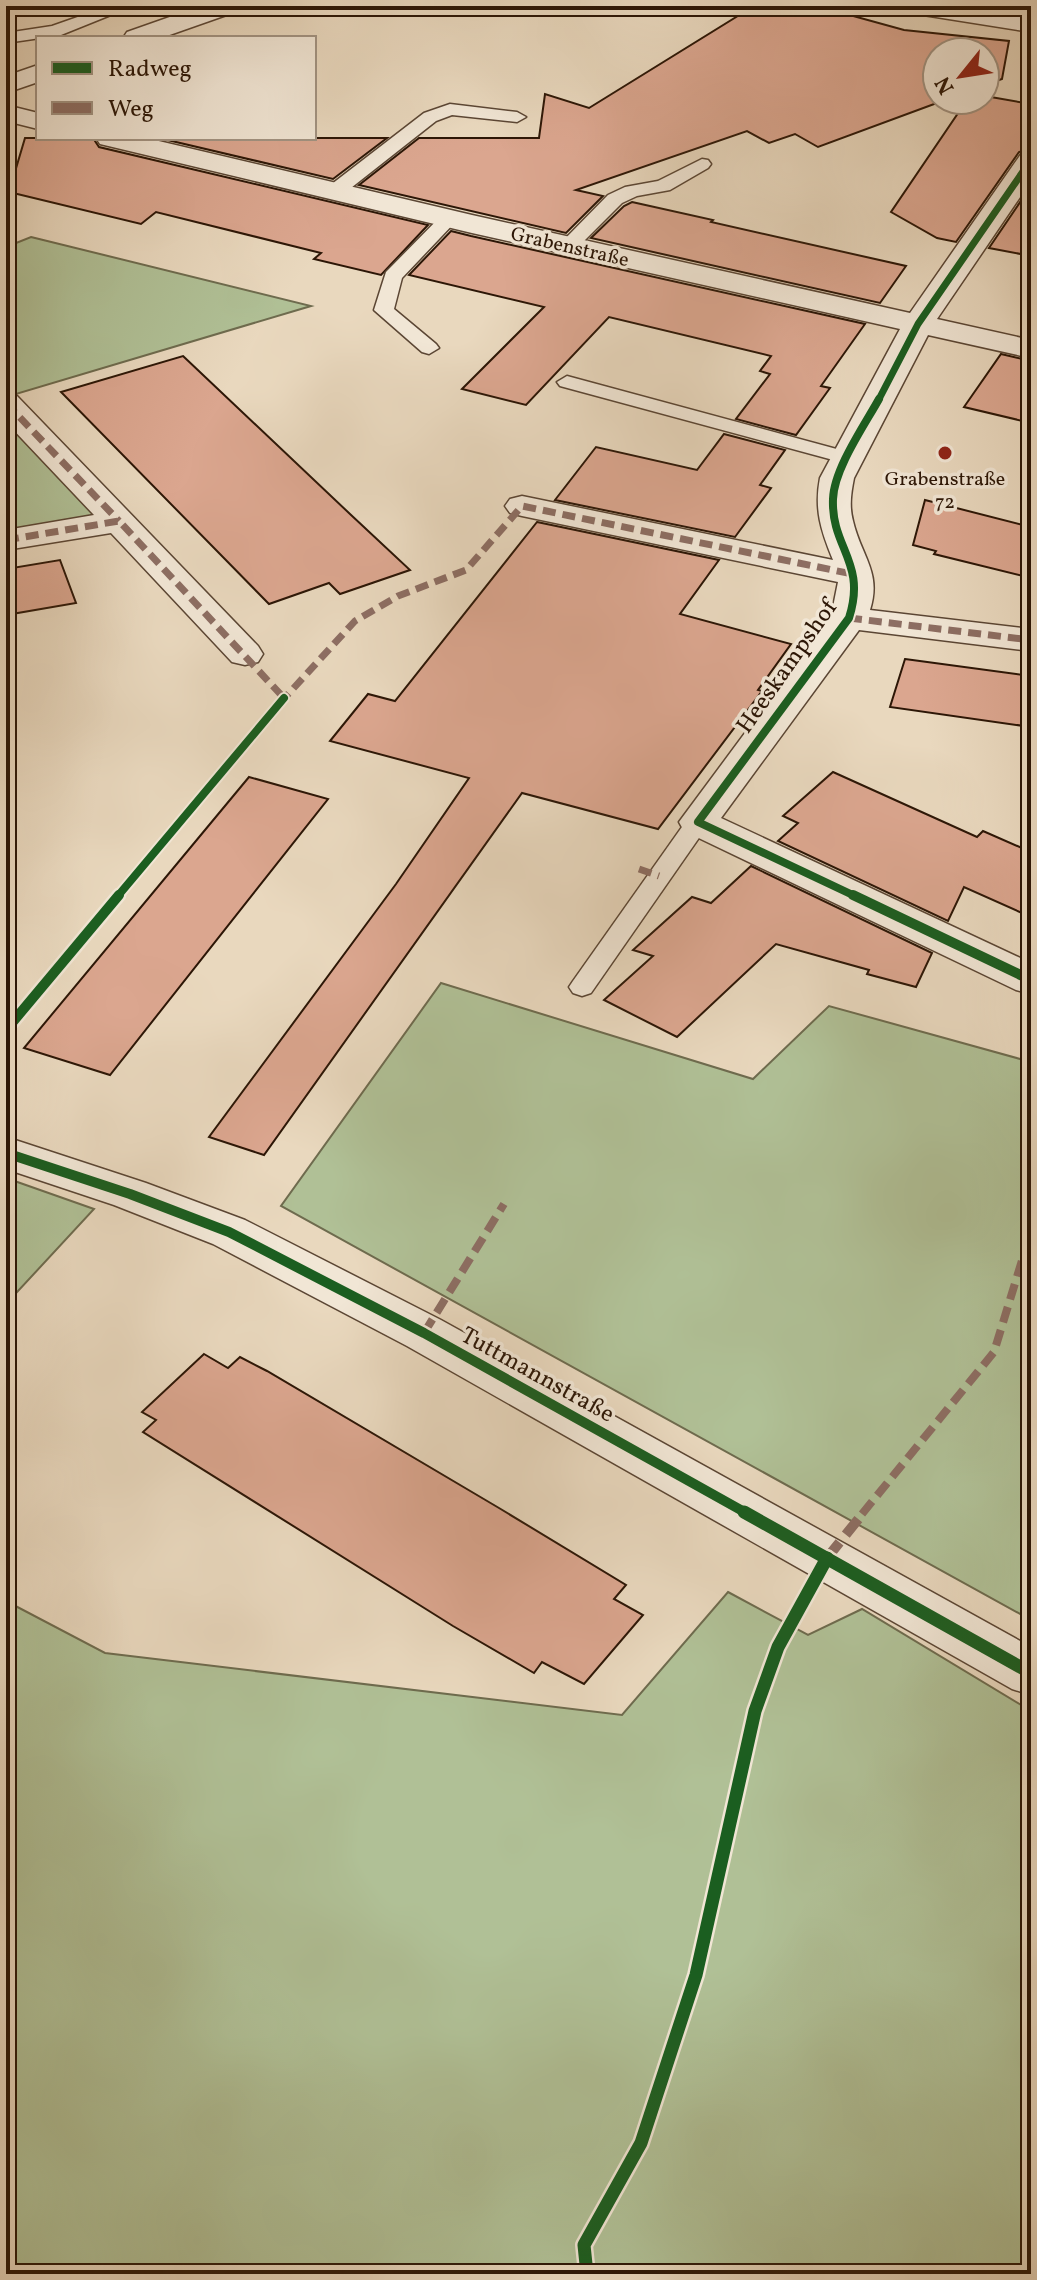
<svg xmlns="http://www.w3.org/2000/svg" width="1037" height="2280" font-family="Vollkorn,serif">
<rect width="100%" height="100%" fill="#e9d8be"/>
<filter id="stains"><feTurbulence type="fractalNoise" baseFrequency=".0025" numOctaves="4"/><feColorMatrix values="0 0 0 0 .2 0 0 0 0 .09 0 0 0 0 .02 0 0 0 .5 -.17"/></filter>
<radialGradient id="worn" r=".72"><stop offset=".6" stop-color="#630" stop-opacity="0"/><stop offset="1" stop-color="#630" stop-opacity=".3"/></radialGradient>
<g fill="#b0c096" stroke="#6e6b4e" stroke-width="2">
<polygon points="31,237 311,306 6,397 6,247"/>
<polygon points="6,413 106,517 6,533"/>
<polygon points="441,983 753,1079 829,1006 1031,1062 1031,1620 281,1206"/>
<polygon points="6,1178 94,1209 6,1304"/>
<polygon points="728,1592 808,1635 862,1609 1031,1711 1031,2274 6,2274 6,1601 105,1653 622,1715"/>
</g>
<g fill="#dba68f" stroke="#2c1606" stroke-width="2">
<polygon points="754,6 817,6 904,30 1009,41 1002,79 985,85 985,52 937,52 937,100 945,100 818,147 795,134 769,143 747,131 576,190 603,196 566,233 359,185 419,138 539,138 545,94 589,108"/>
<polygon points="985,96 1031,104 1031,148 1019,152 956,242 937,238 891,212 967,100 985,100"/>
<polygon points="25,138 93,138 99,147 428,225 381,275 314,259 321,253 156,212 141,224 9,192"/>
<polygon points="159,138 387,138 333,179"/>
<polygon points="1031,186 1031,256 989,248"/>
<polygon points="632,202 713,220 711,222 906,266 880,303 591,238 624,206"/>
<polygon points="451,231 471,236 865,324 821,386 830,388 796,435 736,419 770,374 760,371 771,356 609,317 526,405 462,389 544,307 409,275"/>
<polygon points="1001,354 1031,361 1031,423 964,407"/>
<polygon points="183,356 350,514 410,570 340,594 329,583 269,604 61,392"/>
<polygon points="724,434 785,450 760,485 771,488 735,537 555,500 596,447 697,470"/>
<polygon points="925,500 1031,527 1031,578 934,554 936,551 913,545"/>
<polygon points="537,522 719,560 680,614 791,644 758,690 762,691 658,829 522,793 264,1155 209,1137 396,884 469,778 330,741 368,694 395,701"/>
<polygon points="60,560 76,603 6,615 6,569"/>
<polygon points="905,659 1031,676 1031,727 890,707"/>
<polygon points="833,772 977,837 983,831 1031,852 1031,917 964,887 948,921 778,841 798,823 783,816"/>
<polygon points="249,777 328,799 110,1075 24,1048"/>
<polygon points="751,866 932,953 916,987 867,974 869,970 776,944 677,1037 604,1000 653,956 633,950 692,897 711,903"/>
<polygon points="204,1354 228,1368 240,1357 267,1371 499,1508 626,1585 614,1599 643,1615 584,1684 542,1662 534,1673 453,1626 143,1432 156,1420 142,1412"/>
</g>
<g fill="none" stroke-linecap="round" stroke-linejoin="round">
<defs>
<g id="service">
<polygon points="109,6 133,6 61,35 6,43 6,33 52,26"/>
<polygon points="450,104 517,112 526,117 517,122 452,115 436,121 342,195 328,195 326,191 328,187 424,113"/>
<polygon points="702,159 708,160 711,164 708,168 670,190 637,196 622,203 576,249 569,251 559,245 608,195 625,187 658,181"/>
<polygon points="450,212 459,218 402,278 394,309 436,344 439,348 429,354 422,352 374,310 386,272 443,214"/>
<polygon points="567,376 855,454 859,458 848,464 560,386 557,382"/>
<polygon points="698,814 707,817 710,822 591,993 582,996 573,993 569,987 573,981 689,817"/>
</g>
<g id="minor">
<polygon points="201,6 239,6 235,12 161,38 123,38 127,32"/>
<polygon points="904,6 967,6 1031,16 1031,32 917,14 908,12"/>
<polygon points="38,65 38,82 6,93 6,76"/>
<polygon points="6,105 38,113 38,129 6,121"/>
<path d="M96 138H146L472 215 910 313 1021 154 1031 151V181L937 319 1031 340V358L928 335 854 478C851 493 849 506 853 521 861 556 882 572 870 610L1031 629V651L859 630 721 818 1031 963V994L1016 990 684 831 679 822 831 617 838 582 522 516 510 513 505 506 510 499 522 496 833 560C821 531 814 509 820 478L900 329 472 233 100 144Z"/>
<polygon points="6,393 17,396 258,646 263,654 258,662 245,665 232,662 111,533 6,550 6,530 94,515 6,422"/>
<polygon points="6,1137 146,1183 245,1220 441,1320 1031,1647 1031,1695 1012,1689 407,1346 213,1244 114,1205 6,1169"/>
</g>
</defs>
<use href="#service" stroke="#5b4634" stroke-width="3"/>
<use href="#minor" stroke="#5b4634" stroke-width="3"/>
<use href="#service" fill="#f1e6d5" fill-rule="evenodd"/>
<use href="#minor" fill="#f1e6d5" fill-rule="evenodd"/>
<g stroke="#8d6e63" stroke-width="7" stroke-dasharray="13 7" stroke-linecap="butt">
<polyline points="6,403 119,521"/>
<polyline points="6,540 119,521 284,698"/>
<polyline points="849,618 1031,640"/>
<polyline points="280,703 355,621 398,596 466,570 522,506 857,575"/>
<polyline points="639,869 659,876"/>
</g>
<g stroke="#8d6e63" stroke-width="8" stroke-dasharray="16 8" stroke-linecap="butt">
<polyline points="424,1333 504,1204"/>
<polyline points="862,1514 994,1352 1031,1231"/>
</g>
<polyline stroke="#8d6e63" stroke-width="10" stroke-dasharray="20 10" stroke-linecap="butt" points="827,1558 864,1512"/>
<defs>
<polyline id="cycleway-far3" points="878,401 918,324 1031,160"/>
<g id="cycleway-far2">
<polyline points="117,897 284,698"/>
<path d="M857 897 698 822 849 618C867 562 831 548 833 499 834 469 864 426 879 399"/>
</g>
<g id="cycleway-far1">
<polyline points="853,895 1031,980"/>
<polyline points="6,1030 119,895"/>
<polyline points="6,1153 130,1194 229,1232 424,1333 748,1514"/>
</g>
<g id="cycleway">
<polyline points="744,1512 1031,1673"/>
<polyline points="587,2274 584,2245 641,2143 696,1975 755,1711 778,1647 827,1558"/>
</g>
</defs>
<use href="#cycleway-far3" stroke="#f1e6d5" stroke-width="10"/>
<use href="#cycleway-far2" stroke="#f1e6d5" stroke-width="12"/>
<use href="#cycleway-far1" stroke="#f1e6d5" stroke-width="15"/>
<use href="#cycleway" stroke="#f1e6d5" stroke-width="18"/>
<use href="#cycleway-far3" stroke="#1b5e20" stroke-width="7"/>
<use href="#cycleway-far2" stroke="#1b5e20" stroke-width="8"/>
<use href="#cycleway-far1" stroke="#1b5e20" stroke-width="10"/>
<use href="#cycleway" stroke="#1b5e20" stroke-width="13"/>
</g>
<circle fill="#8f2418" stroke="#f1e6d5" stroke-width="3" cx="945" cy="453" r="8"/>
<g text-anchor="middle" stroke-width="7" stroke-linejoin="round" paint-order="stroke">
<g font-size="20" fill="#2c1606" stroke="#f1e6d5">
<text transform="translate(570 246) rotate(13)" y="7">Grabenstraße</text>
</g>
<g font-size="20" fill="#2c1606" stroke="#f1e6d5">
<text x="945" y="485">Grabenstraße<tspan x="945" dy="23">72</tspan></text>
</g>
<g font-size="24" fill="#2c1606" stroke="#f1e6d5">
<text transform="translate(786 666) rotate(-55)" y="8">Heeskampshof</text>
<text transform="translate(538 1374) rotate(29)" y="8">Tuttmannstraße</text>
</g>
</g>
<rect width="1037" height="2280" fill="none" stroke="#e9d8be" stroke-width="32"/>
<rect x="8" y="8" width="1021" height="2264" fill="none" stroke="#2c1606" stroke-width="4"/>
<rect x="16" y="16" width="1005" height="2248" fill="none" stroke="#2c1606" stroke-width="2"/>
<rect x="36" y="36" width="280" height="104" fill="#f1e6d5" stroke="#a29382" stroke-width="2"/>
<rect x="52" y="62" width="40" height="12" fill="#1b5e20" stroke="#a29382" stroke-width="2"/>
<text x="108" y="76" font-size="24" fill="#2c1606">Radweg</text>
<rect x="52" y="102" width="40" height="12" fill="#8d6e63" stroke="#a29382" stroke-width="2"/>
<text x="108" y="116" font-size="24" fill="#2c1606">Weg</text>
<g transform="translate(961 76) rotate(240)"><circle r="38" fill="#f1e6d5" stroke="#a29382" stroke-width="2"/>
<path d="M0-6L14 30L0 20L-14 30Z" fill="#8f2418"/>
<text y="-12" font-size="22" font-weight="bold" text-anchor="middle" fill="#2c1606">N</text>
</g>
<rect width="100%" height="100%" filter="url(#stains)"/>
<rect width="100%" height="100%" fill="url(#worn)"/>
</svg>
